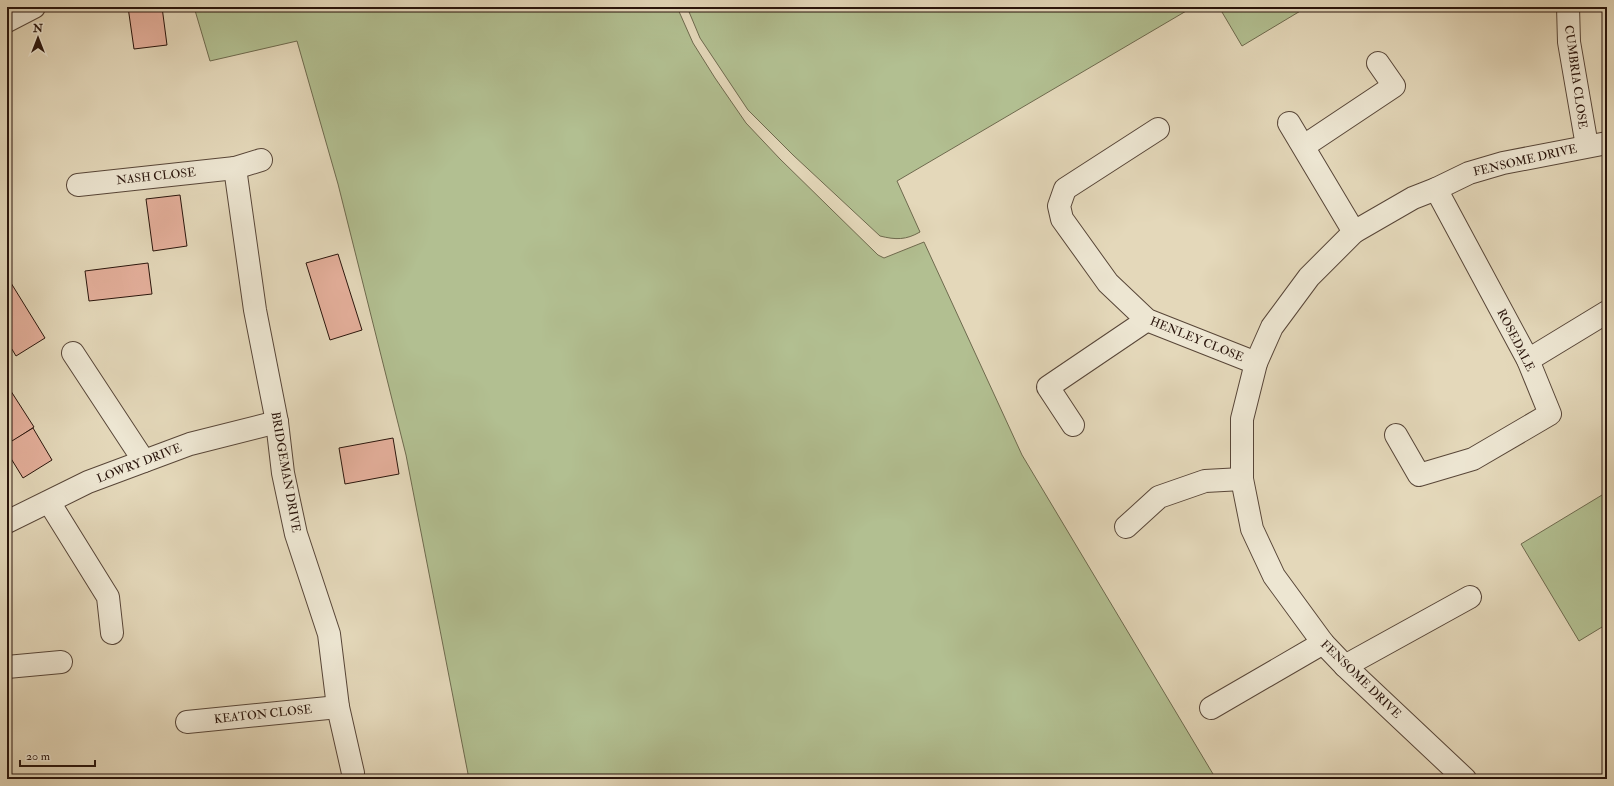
<svg xmlns="http://www.w3.org/2000/svg" width="1614" height="786" font-family="'IM FELL Double Pica',serif">
<rect width="100%" height="100%" fill="#e4d8ba"/>
<filter id="stains"><feTurbulence type="fractalNoise" baseFrequency=".005" numOctaves="4"/><feColorMatrix values="0 0 0 0 .2 0 0 0 0 .09 0 0 0 0 .02 0 0 0 .5 -.17"/></filter>
<radialGradient id="worn" r=".72"><stop offset=".6" stop-color="#630" stop-opacity="0"/><stop offset="1" stop-color="#630" stop-opacity=".3"/></radialGradient>
<g fill="#b2bf91" stroke="#6e6a4e">
<polygon points="194,7 677,7 693,43 715,78 746,123 780,159 878,255 884,258 924,242 1022,455 1216,779 469,779 406,455 338,184 297,41 210,61"/>
<path d="M687 7H1193L897 181 920 232C906 240 896 240 880 236L793 155 748 110 700 38Z"/>
<polygon points="1219,7 1307,7 1242,46"/>
<polygon points="1607,492 1607,624 1579,641 1521,544"/>
</g>
<g fill="#e4af9b" stroke="#2a150c">
<polygon points="128,7 162,7 167,45 134,49"/>
<polygon points="180,195 187,246 153,251 146,199"/>
<polygon points="338,254 362,330 330,340 306,263"/>
<polygon points="148,263 152,294 89,301 85,271"/>
<polygon points="11,283 45,338 16,356 7,341 7,285"/>
<polygon points="7,385 34,427 10,443 7,439"/>
<polygon points="33,428 52,460 23,478 7,452 7,444"/>
<polygon points="393,438 399,474 345,484 339,448"/>
</g>
<g fill="none" stroke-linecap="round" stroke-linejoin="round">
<defs>
<g id="minor">
<polyline points="1568,7 1569,42 1587,146"/>
<polyline points="7,21 34,7"/>
<polyline points="1289,123 1354,232"/>
<polyline points="1158,129 1065,189 1059,206 1062,219 1108,283 1147,320 1256,363"/>
<polyline points="1304,146 1394,86 1378,63"/>
<polyline points="235,168 255,310 277,422 283,473 296,534 329,634 338,707 353,773"/>
<polyline points="78,185 235,168 261,160"/>
<polyline points="73,353 144,461"/>
<polyline points="1528,360 1607,312"/>
<polyline points="1073,425 1048,387 1147,320"/>
<polyline points="1396,435 1419,475 1473,459 1550,414 1528,360 1436,189"/>
<polyline points="49,502 108,597 112,633"/>
<polyline points="7,522 88,482 190,444 277,422"/>
<polyline points="1126,527 1159,497 1205,481 1242,479"/>
<polyline points="1345,666 1470,597"/>
<polyline points="7,667 61,662"/>
<polyline points="1211,708 1323,643"/>
<polyline points="187,722 338,707"/>
<polyline points="1465,779 1345,666 1323,643 1274,576 1252,529 1242,479 1242,419 1256,363 1272,327 1309,277 1354,232 1413,198 1436,189 1469,173 1503,163 1607,143"/>
</g>
</defs>
<use href="#minor" stroke="#584638" stroke-width="24"/>
<use href="#minor" stroke="#ede6d2" stroke-width="22"/>
</g>
<g text-anchor="middle" stroke-width="3" stroke-linejoin="round" paint-order="stroke">
<g font-size="12" fill="#2a150c" stroke="#ede6d2">
<text transform="translate(1576 77) rotate(82)" y="4">CUMBRIA CLOSE</text>
<text transform="translate(1525 160) rotate(-13)" y="4">FENSOME DRIVE</text>
<text transform="translate(156 176) rotate(-6)" y="4">NASH CLOSE</text>
<text transform="translate(1197 339) rotate(22)" y="4">HENLEY CLOSE</text>
<text transform="translate(1516 340) rotate(63)" y="4">ROSEDALE</text>
<text transform="translate(139 463) rotate(-21)" y="4">LOWRY DRIVE</text>
<text transform="translate(286 472) rotate(80)" y="4">BRIDGEMAN DRIVE</text>
<text transform="translate(1361 679) rotate(44)" y="4">FENSOME DRIVE</text>
<text transform="translate(263 714) rotate(-6)" y="4">KEATON CLOSE</text>
</g>
</g>
<rect width="1614" height="786" fill="none" stroke="#e4d8ba" stroke-width="24"/>
<rect x="8" y="8" width="1598" height="770" fill="none" stroke="#2a150c" stroke-width="2"/>
<rect x="12" y="12" width="1590" height="762" fill="none" stroke="#2a150c"/>
<g transform="translate(38 38)" stroke="#ede6d2" stroke-width="3" paint-order="stroke">
<path d="M0-3L7 15L0 10L-7 15Z" fill="#2a150c"/>
<text y="-6" font-size="11" font-weight="bold" text-anchor="middle" fill="#2a150c">N</text>
</g>
<path d="M20 760v6h75v-6" fill="none" stroke="#2a150c" stroke-width="2"/>
<text x="26" y="760" font-size="12" fill="#2a150c" stroke="#ede6d2" stroke-width="3" paint-order="stroke">20 m</text>
<rect width="100%" height="100%" filter="url(#stains)"/>
<rect width="100%" height="100%" fill="url(#worn)"/>
</svg>
